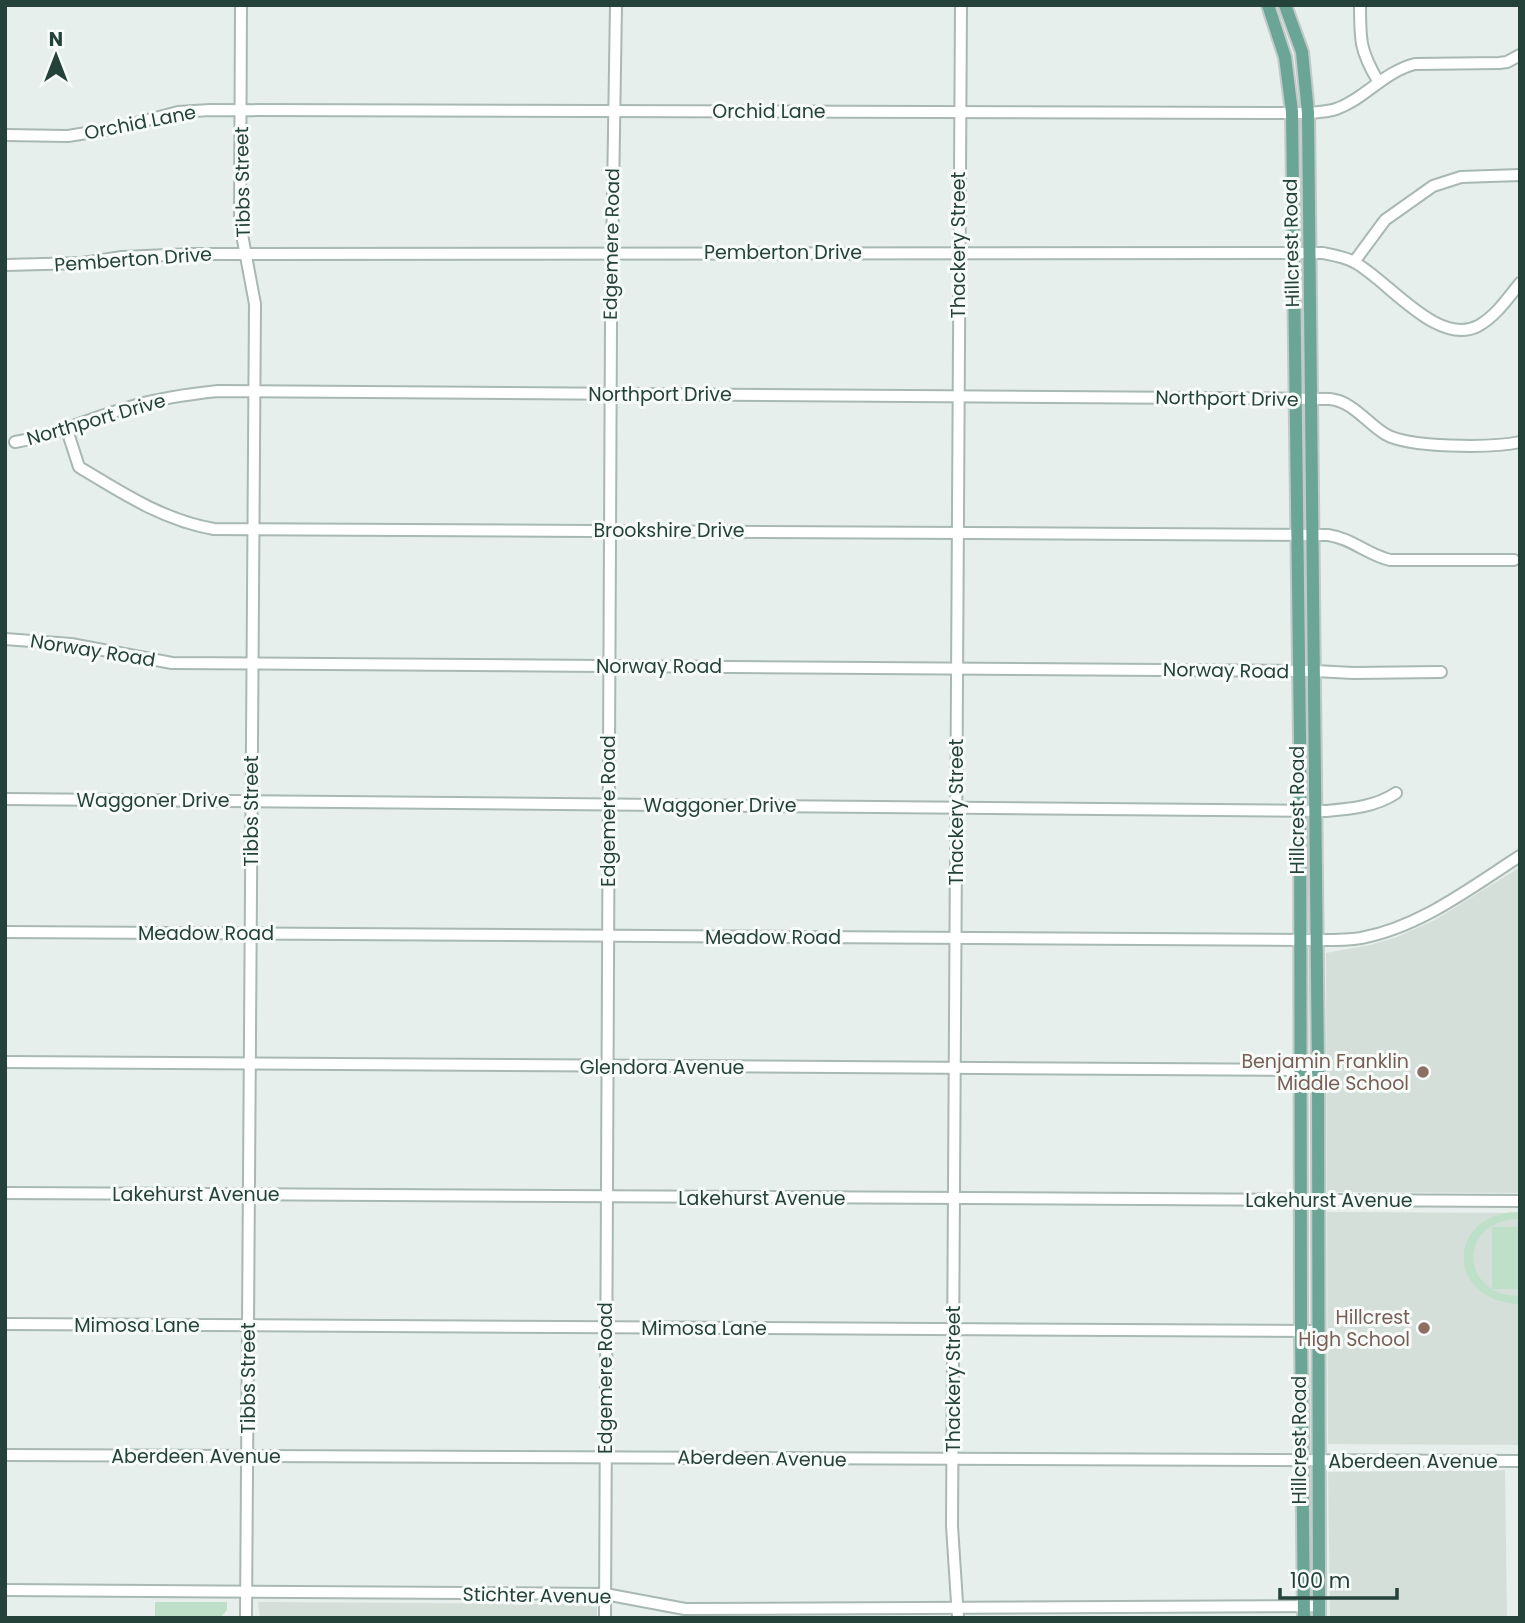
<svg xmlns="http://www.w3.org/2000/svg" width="1525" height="1623" font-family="Poppins,sans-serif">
<rect width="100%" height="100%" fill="#e6efeb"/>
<g fill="#d4dfda">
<rect x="5" y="327" width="2" height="229"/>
<polygon points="1520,867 1520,1193 1327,1192 1326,953 1370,945 1397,937 1435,920"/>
<polygon points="1327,1212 1520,1213 1520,1445 1328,1444"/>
<polygon points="1505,1470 1507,1618 1330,1618 1328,1472"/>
<polygon points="258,1602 597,1604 597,1618 260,1618"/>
</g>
<g fill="#bfe0c8">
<path d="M1520 1212V1219C1458 1219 1458 1296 1520 1296V1304C1444 1302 1446 1211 1520 1212Z"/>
<rect x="1492" y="1227" width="28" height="62"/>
<polygon points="155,1602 227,1602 227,1610 220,1618 155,1618"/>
</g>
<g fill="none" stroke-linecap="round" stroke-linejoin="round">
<defs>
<g id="minor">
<polyline points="241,5 240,224 255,304 246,1618"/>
<path d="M1360 5C1360 40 1360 51 1378 81"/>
<path d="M5 135 68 136 117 128 178 112 210 110 1308 113C1318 112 1327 112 1336 109 1365 99 1383 72 1415 64L1499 63 1507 62 1520 55"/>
<polyline points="1354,262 1385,220 1433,186 1461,177 1520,175"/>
<path d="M5 265 82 263 122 257 192 254 1323 253C1333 255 1345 257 1354 262 1388 280 1437 347 1478 326 1496 316 1508 298 1520 283"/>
<path d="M67 430 79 467C122 493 163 520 214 529L1328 535C1351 538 1368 555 1390 560H1514"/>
<path d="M15 442C56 435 93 417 133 406 161 398 189 394 218 391L1330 399C1352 401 1367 423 1385 434 1408 448 1492 448 1520 442"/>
<polyline points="5,639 71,644 172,663 1315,671 1353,673 1441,672"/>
<path d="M5 799 1326 811C1350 809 1375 807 1396 793"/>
<path d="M5 932 1301 940C1321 940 1342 941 1361 938 1420 927 1470 888 1520 856"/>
<polyline points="5,1062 1318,1070"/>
<polyline points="5,1193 1520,1201"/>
<polyline points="5,1324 1318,1331"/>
<polyline points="5,1455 1520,1461"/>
<polyline points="5,1590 605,1594 685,1609 1319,1606"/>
<polyline points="605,1618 611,321 616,5"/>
<polyline points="958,1618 952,1526 961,5"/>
</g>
<g id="major">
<polyline points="1268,5 1285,57 1292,112 1300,739 1301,1332 1304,1618"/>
<polyline points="1285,5 1302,52 1308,113 1318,1070 1319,1618"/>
</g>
</defs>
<use href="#minor" stroke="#a8b8b2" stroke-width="14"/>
<use href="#major" stroke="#c2cac8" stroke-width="16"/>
<use href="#minor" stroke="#fff" stroke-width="10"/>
<use href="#major" stroke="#6aa596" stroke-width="12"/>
</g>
<g fill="#8d6e63" stroke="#f7fbf9" stroke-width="2.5">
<circle cx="1423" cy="1072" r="7"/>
<circle cx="1424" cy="1328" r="7"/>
</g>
<g text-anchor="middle" stroke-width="6" stroke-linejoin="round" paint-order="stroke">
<g font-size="19" fill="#24423a" stroke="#f7fbf9">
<text x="769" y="118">Orchid Lane</text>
<text transform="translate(140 122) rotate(-11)" y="7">Orchid Lane</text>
<text transform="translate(242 182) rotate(-91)" y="7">Tibbs Street</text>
<text transform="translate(1291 243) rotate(-91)" y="7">Hillcrest Road</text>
<text transform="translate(611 244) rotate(-89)" y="7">Edgemere Road</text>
<text transform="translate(958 245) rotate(-90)" y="7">Thackery Street</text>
<text x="783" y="259">Pemberton Drive</text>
<text transform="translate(133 259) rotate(-4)" y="7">Pemberton Drive</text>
<text x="660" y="401">Northport Drive</text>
<text transform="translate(1227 398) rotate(1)" y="7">Northport Drive</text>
<text transform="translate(96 419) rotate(-16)" y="7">Northport Drive</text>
<text x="669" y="537">Brookshire Drive</text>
<text transform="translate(93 650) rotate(9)" y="7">Norway Road</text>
<text x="659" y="673">Norway Road</text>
<text transform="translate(1226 670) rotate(1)" y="7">Norway Road</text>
<text x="153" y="807">Waggoner Drive</text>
<text x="720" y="812">Waggoner Drive</text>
<text transform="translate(1297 810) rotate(-90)" y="7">Hillcrest Road</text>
<text transform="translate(251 811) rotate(-90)" y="7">Tibbs Street</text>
<text transform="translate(608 811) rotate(-90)" y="7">Edgemere Road</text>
<text transform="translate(956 812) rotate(-90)" y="7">Thackery Street</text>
<text x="206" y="940">Meadow Road</text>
<text x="773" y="944">Meadow Road</text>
<text x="662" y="1074">Glendora Avenue</text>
<text x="196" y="1201">Lakehurst Avenue</text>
<text x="762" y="1205">Lakehurst Avenue</text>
<text x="1329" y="1207">Lakehurst Avenue</text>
<text x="137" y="1332">Mimosa Lane</text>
<text x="704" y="1335">Mimosa Lane</text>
<text transform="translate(248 1378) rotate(-90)" y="7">Tibbs Street</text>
<text transform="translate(605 1378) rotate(-90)" y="7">Edgemere Road</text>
<text transform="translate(953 1379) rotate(-90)" y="7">Thackery Street</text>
<text transform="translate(1299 1440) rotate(-90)" y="7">Hillcrest Road</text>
<text x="196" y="1463">Aberdeen Avenue</text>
<text transform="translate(762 1458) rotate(1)" y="7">Aberdeen Avenue</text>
<text x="1413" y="1468">Aberdeen Avenue</text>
<text transform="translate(537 1595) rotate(1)" y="7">Stichter Avenue</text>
</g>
<g font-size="19" fill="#785e54" stroke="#f7fbf9" text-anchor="end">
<text x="1409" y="1068">Benjamin Franklin<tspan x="1409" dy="22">Middle School</tspan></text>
<text x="1410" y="1324">Hillcrest<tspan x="1410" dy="22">High School</tspan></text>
</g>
</g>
<rect width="1525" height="1623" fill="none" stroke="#24423a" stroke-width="14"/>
<g transform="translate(56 56)" stroke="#f7fbf9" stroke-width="5" paint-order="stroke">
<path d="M0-5L12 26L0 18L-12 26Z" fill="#24423a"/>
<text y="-10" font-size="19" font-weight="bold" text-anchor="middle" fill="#24423a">N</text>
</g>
<path d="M1280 1588v10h117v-10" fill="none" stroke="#24423a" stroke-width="3.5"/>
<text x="1290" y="1588" font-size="21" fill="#24423a" stroke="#f7fbf9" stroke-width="5" paint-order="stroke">100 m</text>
</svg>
